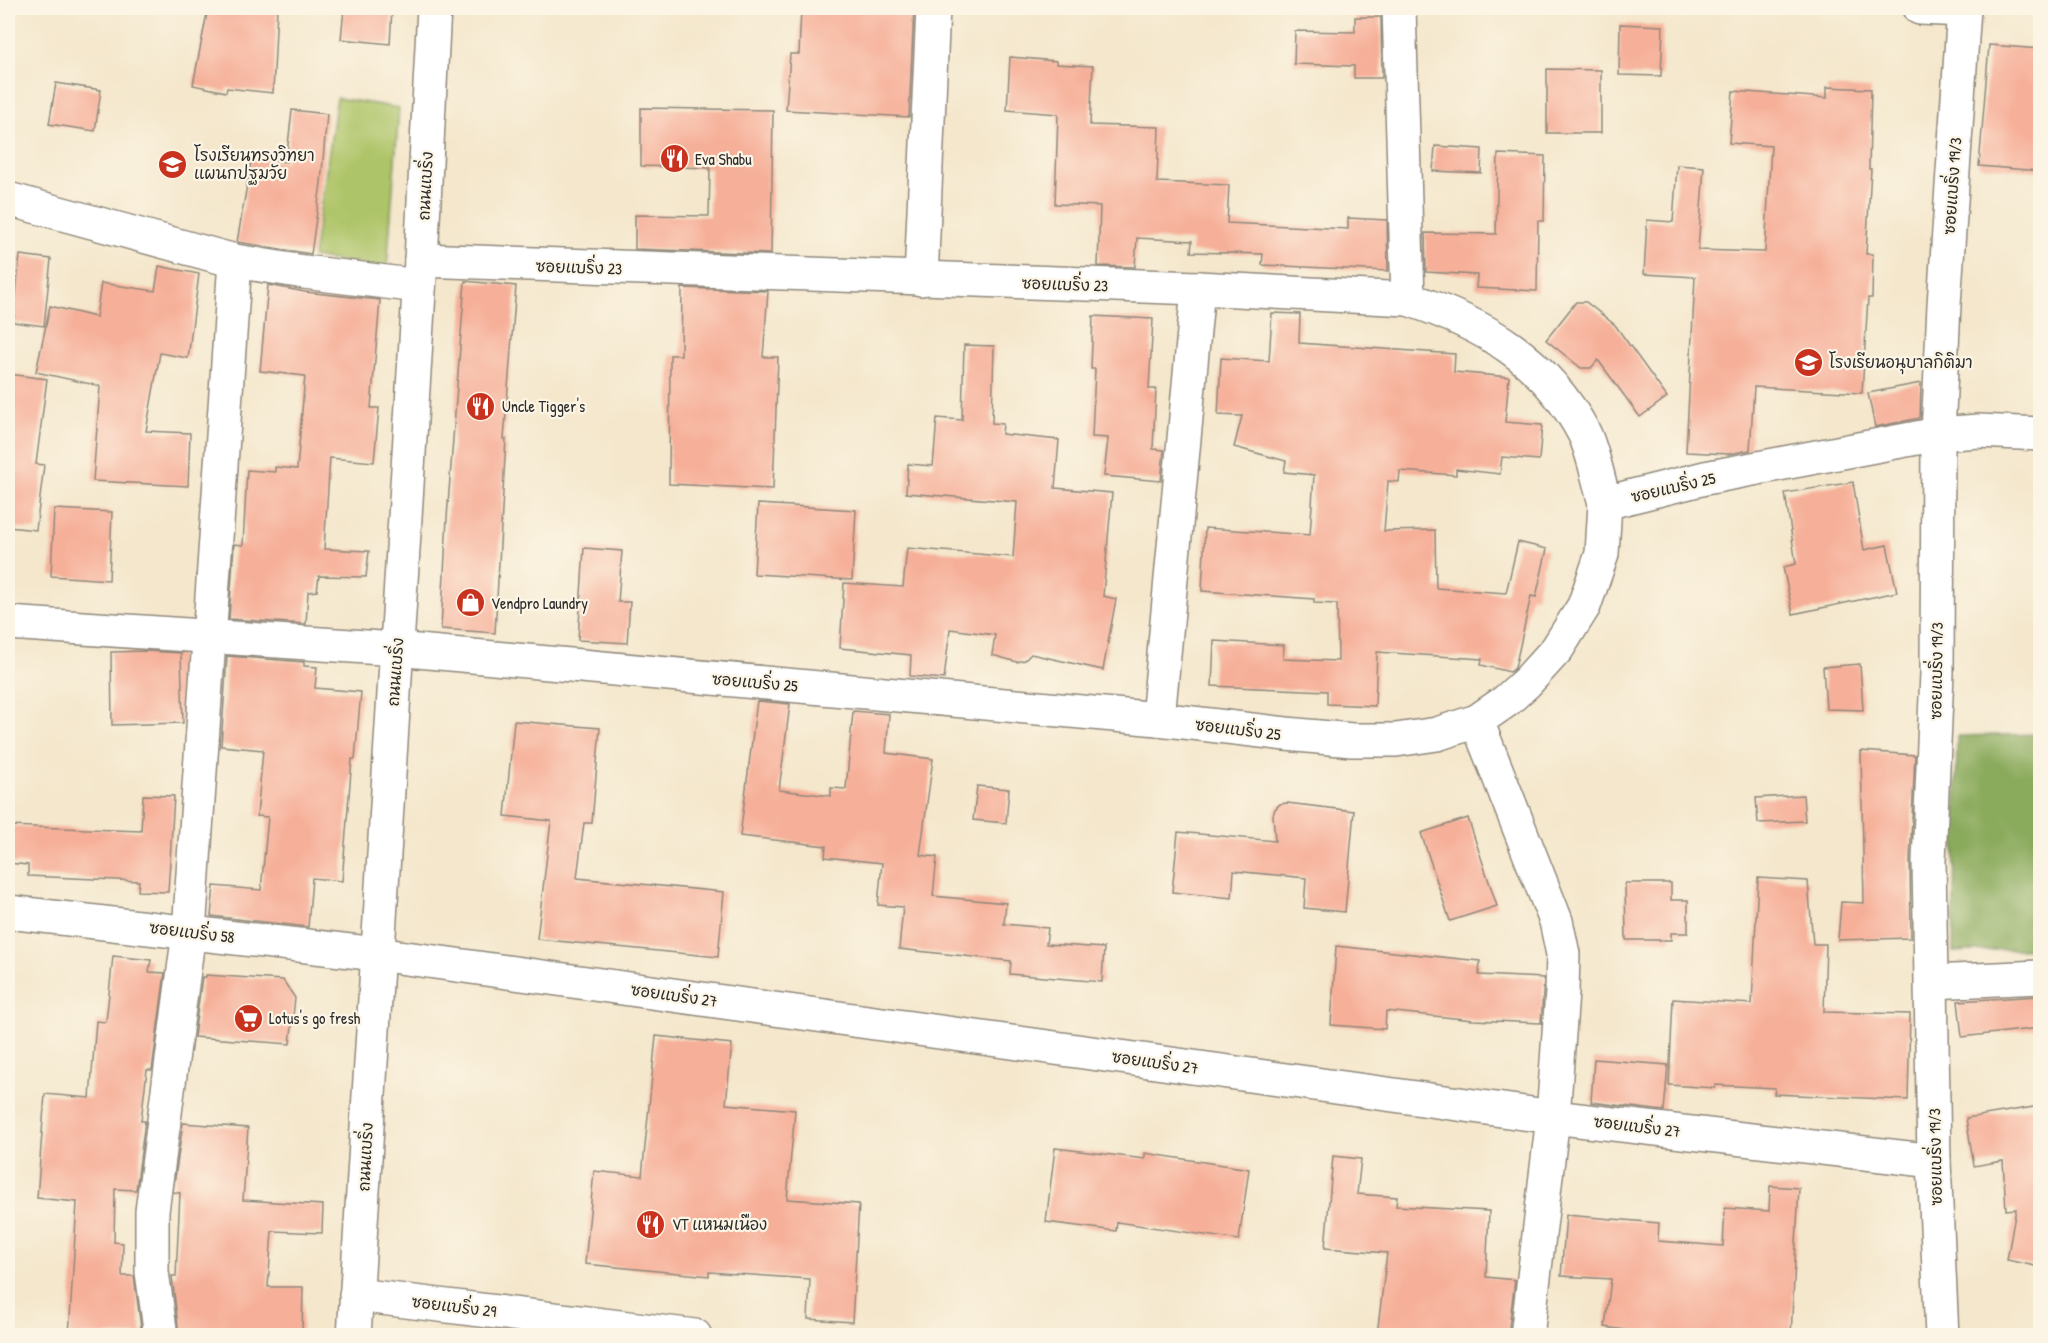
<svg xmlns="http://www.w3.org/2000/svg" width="2048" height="1343" font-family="'Patrick Hand','Playpen Sans Thai',sans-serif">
<rect width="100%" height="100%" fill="#fcf5e5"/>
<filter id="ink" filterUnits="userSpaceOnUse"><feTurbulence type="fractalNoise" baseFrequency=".0167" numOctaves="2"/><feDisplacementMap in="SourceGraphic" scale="12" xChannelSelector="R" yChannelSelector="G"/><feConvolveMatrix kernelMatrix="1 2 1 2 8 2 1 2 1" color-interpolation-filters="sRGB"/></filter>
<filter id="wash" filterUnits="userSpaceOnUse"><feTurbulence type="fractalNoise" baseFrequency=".008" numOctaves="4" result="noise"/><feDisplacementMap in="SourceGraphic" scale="24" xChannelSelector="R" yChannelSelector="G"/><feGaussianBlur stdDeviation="1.35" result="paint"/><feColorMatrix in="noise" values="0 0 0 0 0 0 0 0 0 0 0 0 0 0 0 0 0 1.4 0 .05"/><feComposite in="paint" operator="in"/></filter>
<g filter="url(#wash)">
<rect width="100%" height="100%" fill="#f4e7cc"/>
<polygon fill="#adc468" stroke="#6c784a" stroke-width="1.5" points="337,98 399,108 387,268 313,257"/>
<polygon fill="#8aaa5c" stroke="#5a6a44" stroke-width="1.5" points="2040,734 2040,948 1953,952 1957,736"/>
<g id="blocks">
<g fill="#f6af98">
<polygon points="208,8 277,8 273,93 227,88 226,92 193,85"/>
<polygon points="344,8 392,8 390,44 341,39"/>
<polygon points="801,8 914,8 909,117 786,110 790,54 799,54"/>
<polygon points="1355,17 1381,17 1382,78 1354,78 1354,66 1294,64 1295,31 1355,32"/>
<polygon points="1620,24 1663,26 1661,76 1619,75"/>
<polygon points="1989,45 2040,49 2040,171 1979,166"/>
<polygon points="1010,57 1056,61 1056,64 1093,66 1090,125 1159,127 1157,182 1229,185 1227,223 1348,229 1348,218 1387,220 1388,271 1262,265 1263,254 1191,252 1192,241 1137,238 1135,267 1098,266 1100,206 1055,204 1058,114 1007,110"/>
<polygon points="1547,69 1601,70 1601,133 1547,133"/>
<polygon points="56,83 101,90 95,131 49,124"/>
<polygon points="1827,87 1871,89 1869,169 1871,169 1866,254 1873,254 1872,298 1868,298 1862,393 1754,387 1750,450 1729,454 1686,452 1695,277 1644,274 1647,220 1673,222 1677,165 1704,167 1698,250 1765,252 1771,146 1729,143 1733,91 1827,98"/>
<polygon points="641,108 773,110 771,254 635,249 635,215 709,216 710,168 641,166"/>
<polygon points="292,110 327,114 321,183 311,254 237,242 252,156 286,162"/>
<polygon points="1435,146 1482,149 1481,173 1433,171"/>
<polygon points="1498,154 1545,156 1544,221 1538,221 1537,291 1476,288 1477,275 1426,272 1425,233 1496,234"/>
<polygon points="20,255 51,259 44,326 13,322"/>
<polygon points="159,266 199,274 188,358 160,353 146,431 190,433 188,486 93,481 100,386 36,372 50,306 96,317 101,283 155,291"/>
<polygon points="465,281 516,286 504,439 506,439 495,633 441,629 447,518"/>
<polygon points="268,285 305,292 380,300 371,408 379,408 374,462 330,458 324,549 369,551 366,577 319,576 317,591 308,592 306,624 229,619 234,544 243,545 247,470 275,472 275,467 297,469 305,376 260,371"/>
<polygon points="682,288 768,291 763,357 778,357 773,489 669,484 670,355 681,355"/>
<polygon points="1576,302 1586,302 1615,325 1667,397 1640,417 1598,360 1591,368 1581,368 1546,340"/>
<polygon points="1272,313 1300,314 1299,343 1455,354 1454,372 1509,377 1505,422 1542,425 1539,460 1502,457 1500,474 1456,469 1456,475 1400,471 1399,482 1388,481 1384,531 1435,530 1436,588 1506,593 1518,542 1547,549 1536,597 1531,596 1515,668 1510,672 1481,665 1482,659 1377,652 1375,706 1327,704 1327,691 1212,686 1214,641 1284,645 1283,659 1338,661 1337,604 1314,603 1314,599 1202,591 1205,528 1310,535 1314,475 1284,472 1286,461 1234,447 1242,416 1218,415 1221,358 1269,361"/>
<polygon points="1093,316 1153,319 1149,389 1156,389 1153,449 1164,450 1161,481 1104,476 1108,438 1092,437 1095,369 1091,369"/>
<polygon points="964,345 994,346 992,423 1003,424 1002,434 1059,440 1055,488 1112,493 1103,596 1116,599 1103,670 1031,654 1025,660 1017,662 992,655 995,635 950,629 944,679 910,676 911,655 840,648 844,583 903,587 907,548 1013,557 1017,502 906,493 908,464 933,466 937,418 962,420"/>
<polygon points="8,374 47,379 36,464 44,465 36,530 8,527"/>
<polygon points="1921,383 1920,418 1875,427 1868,393"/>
<polygon points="1853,482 1864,550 1887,545 1897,592 1793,614 1783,567 1796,564 1785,493"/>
<polygon points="758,504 856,510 852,580 754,574"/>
<polygon points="54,509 112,512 109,580 51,576"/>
<polygon points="584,548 622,551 618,602 630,602 627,643 578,640"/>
<polygon points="146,651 181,653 183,723 112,725 111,652"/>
<polygon points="227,656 304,662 304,666 317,667 315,688 361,692 355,759 352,759 342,881 312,878 308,927 211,916 214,886 261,890 268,817 257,816 263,750 221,746"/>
<polygon points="1860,664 1863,710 1826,709 1823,667"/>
<polygon points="757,701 790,704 779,790 831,796 831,788 846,789 853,711 889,714 886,753 933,759 920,855 937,857 933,896 1006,903 1004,924 1048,928 1046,944 1104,948 1102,982 1010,974 1011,961 899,949 903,907 878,905 882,863 825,857 826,846 740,836"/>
<polygon points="514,721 600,728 592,823 584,823 577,878 724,892 718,957 537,939 551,821 505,816"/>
<polygon points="1861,751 1915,755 1910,860 1911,938 1838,940 1841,902 1864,903"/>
<polygon points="977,786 1009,789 1006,823 973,820"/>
<polygon points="143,795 174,796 168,892 138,891 139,881 28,876 28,865 8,863 8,826 141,831"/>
<polygon points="1803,795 1805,821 1758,823 1756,798"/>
<polygon points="1287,803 1354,811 1345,912 1304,908 1306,878 1234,871 1232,898 1172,892 1178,832 1275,841 1273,815 1275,809 1280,804"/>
<polygon points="1468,818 1497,906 1450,921 1421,833"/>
<polygon points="1758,878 1808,881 1813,944 1826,944 1824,1012 1910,1014 1908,1100 1774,1094 1775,1088 1715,1085 1715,1088 1669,1085 1673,999 1752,1004"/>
<polygon points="1625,883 1671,883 1671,900 1688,900 1688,933 1671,933 1671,940 1626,940"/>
<polygon points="1336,946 1480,961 1479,975 1544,978 1541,1023 1473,1020 1386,1011 1385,1029 1331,1025"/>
<polygon points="113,956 151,960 149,972 165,973 152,1070 147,1070 141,1121 145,1121 136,1190 115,1189 114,1242 123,1243 122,1276 134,1276 142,1335 69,1335 77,1202 37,1198 45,1094 90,1098 96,1021 106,1022"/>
<polygon points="206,975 283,980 295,998 290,1044 194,1037 202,977 206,977"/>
<polygon points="2040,996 2040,1028 1962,1037 1958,1001"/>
<polygon points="656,1036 732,1044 726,1104 795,1110 787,1199 859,1204 852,1322 808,1319 810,1279 709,1272 709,1276 585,1264 594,1171 642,1176"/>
<polygon points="1594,1059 1668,1065 1664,1111 1591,1102"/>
<polygon points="2040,1106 2040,1267 2007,1260 2016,1209 2006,1210 2003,1161 1974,1166 1966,1118"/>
<polygon points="183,1123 248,1128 243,1200 323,1205 322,1233 272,1231 268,1287 303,1287 302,1335 179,1335 172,1276 176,1276 180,1193 173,1192"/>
<polygon points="1055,1148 1145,1159 1145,1153 1249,1169 1239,1240 1117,1222 1116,1231 1046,1222"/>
<polygon points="1333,1156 1361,1159 1357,1194 1397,1197 1396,1206 1489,1211 1486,1277 1515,1280 1508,1335 1377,1335 1387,1253 1325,1248"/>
<polygon points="1770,1186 1799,1188 1791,1335 1645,1335 1646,1333 1605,1327 1611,1279 1561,1276 1566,1215 1659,1223 1658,1241 1723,1246 1725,1208 1769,1211"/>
</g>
</g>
</g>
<g filter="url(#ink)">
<use href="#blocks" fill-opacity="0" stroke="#90897c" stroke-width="1.5"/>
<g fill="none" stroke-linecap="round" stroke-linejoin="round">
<defs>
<g id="minor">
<polyline points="1399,8 1408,299"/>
<polyline points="1920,8 1964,10"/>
<polyline points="8,199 235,261 304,272 419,286"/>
<path d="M421 260 1198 288 1408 299C1484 324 1545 359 1584 433 1593 451 1599 483 1605 503"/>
<polyline points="921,279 933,8"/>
<polyline points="8,623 396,649 1158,719 1286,734 1352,740 1396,740 1437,734 1477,721 1506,701 1527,682 1557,649 1584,606 1602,554 1605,503 1705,478 1938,434 1979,431 2040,434"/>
<polyline points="1158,719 1198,288"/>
<polyline points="1477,721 1556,921 1563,954 1562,992 1553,1117 1527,1336"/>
<polyline points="8,912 377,954 1553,1117 1934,1161"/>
<polyline points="1932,982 2040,977"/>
<polyline points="356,1295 695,1336"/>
<polyline points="161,1336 152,1272 152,1211 189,932 235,261"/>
<polyline points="1942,1336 1934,1161 1929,861 1937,673 1938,434 1944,305 1964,8"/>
</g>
<polyline id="major" points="354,1336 421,260 434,8"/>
</defs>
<use href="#minor" stroke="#90897c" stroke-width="36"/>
<use href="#major" stroke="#90897c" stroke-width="36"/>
<use href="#minor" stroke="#fff" stroke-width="33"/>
<use href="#major" stroke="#fff" stroke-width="33"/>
</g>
</g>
<defs>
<symbol id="restaurant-disc" viewBox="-11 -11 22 22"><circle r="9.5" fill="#c8321e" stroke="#fcf5e5"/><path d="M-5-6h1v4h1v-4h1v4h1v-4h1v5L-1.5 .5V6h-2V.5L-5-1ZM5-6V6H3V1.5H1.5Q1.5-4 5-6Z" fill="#fff"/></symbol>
<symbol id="school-disc" viewBox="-11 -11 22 22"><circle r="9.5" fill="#c8321e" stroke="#fcf5e5"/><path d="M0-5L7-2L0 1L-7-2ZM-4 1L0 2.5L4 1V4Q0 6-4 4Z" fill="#fff"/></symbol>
<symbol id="shop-disc" viewBox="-11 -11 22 22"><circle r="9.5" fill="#c8321e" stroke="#fcf5e5"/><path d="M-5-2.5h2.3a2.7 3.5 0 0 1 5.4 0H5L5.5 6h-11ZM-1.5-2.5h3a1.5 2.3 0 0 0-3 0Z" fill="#fff"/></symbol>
<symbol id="supermarket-disc" viewBox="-11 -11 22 22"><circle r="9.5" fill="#c8321e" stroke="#fcf5e5"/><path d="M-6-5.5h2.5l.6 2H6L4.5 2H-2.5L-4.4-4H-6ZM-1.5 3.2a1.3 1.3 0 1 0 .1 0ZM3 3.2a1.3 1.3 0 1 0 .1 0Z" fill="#fff"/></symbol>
</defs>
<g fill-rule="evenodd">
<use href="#restaurant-disc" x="658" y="142" width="33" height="33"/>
<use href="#school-disc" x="156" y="148" width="33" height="33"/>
<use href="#school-disc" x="1792" y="346" width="33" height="33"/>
<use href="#restaurant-disc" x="464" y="390" width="33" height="33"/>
<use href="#shop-disc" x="454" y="586" width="33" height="33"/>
<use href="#supermarket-disc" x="232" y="1002" width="33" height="33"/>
<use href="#restaurant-disc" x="634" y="1208" width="33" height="33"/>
</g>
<g text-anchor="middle" stroke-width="4.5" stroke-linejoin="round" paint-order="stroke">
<g font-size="16" fill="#2b2b2b" stroke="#fcf5e5" text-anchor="start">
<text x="194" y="161">โรงเรียนทรงวิทยา<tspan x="194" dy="18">แผนกปฐมวัย</tspan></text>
<text x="695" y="165">Eva Shabu</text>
<text x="1829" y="368">โรงเรียนอนุบาลกิติมา</text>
<text x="502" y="412">Uncle Tigger's</text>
<text x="491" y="609">Vendpro Laundry</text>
<text x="269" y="1024">Lotus's go fresh</text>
<text x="672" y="1230">VT แหนมเนือง</text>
</g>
<g font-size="16" fill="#2b2b2b" stroke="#fcf5e5">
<text transform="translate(425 186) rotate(-87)" y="6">ถนนแบริ่ง</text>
<text transform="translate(1952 186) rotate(-86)" y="6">ซอยแบริ่ง 19/3</text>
<text transform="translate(579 267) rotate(2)" y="6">ซอยแบริ่ง 23</text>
<text transform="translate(1065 284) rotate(2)" y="6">ซอยแบริ่ง 23</text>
<text transform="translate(1673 487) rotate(-13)" y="6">ซอยแบริ่ง 25</text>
<text transform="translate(1936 671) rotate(-89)" y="6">ซอยแบริ่ง 19/3</text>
<text transform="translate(395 672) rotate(-86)" y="6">ถนนแบริ่ง</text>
<text transform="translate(755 682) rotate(5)" y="6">ซอยแบริ่ง 25</text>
<text transform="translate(1238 729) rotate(7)" y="6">ซอยแบริ่ง 25</text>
<text transform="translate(192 932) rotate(7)" y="6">ซอยแบริ่ง 58</text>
<text transform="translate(674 995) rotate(8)" y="6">ซอยแบริ่ง 27</text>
<text transform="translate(1155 1062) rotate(8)" y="6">ซอยแบริ่ง 27</text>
<text transform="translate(1637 1126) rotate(7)" y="6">ซอยแบริ่ง 27</text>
<text transform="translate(365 1157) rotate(-87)" y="6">ถนนแบริ่ง</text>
<text transform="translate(1935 1157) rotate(-91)" y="6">ซอยแบริ่ง 19/3</text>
<text transform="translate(454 1306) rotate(7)" y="6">ซอยแบริ่ง 29</text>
</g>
</g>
<rect width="2048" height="1343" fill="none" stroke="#fcf5e5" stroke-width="30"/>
</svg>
